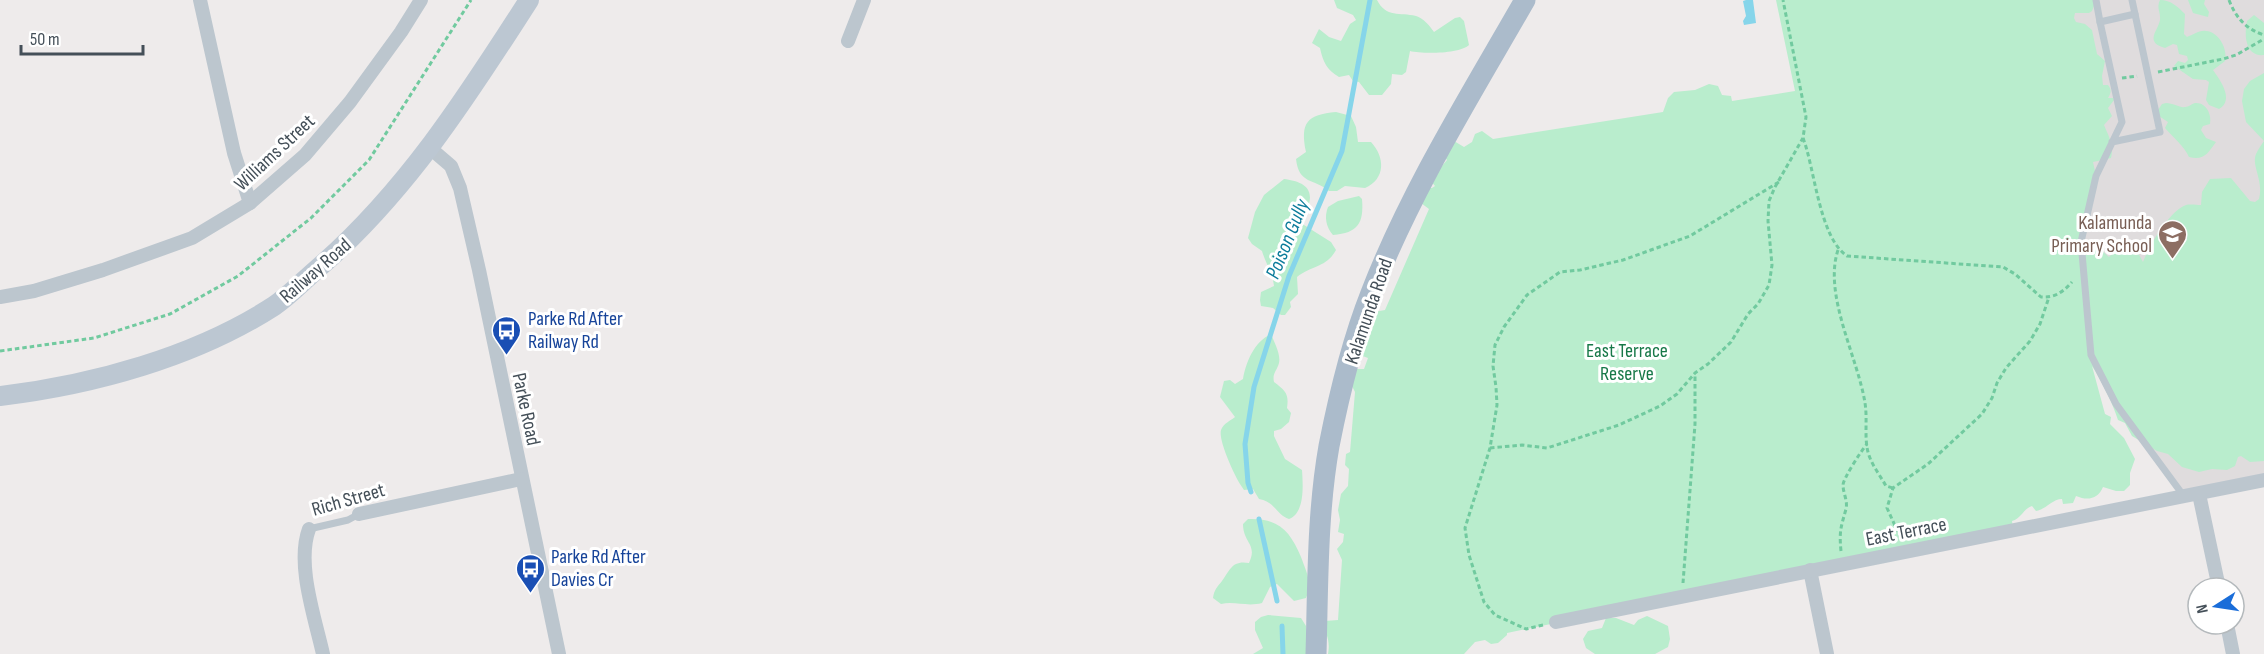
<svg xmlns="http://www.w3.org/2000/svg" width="2264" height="654" font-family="'Sofia Sans Condensed',sans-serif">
<rect width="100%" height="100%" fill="#eeebeb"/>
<polygon fill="#dfdcdd" points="2059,0 2264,0 2264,480 2183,495 2116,404 2081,242 2095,176"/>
<g fill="#b9edcd">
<path d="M1334 0H1377C1386 18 1400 12 1416 16 1423 18 1430 26 1434 32L1455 18 1460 17 1464 21 1469 45C1460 54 1422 54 1410 51L1406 72 1402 75 1392 74 1391 84 1382 95H1369L1359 82 1353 81 1349 75 1339 77C1327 70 1323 62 1320 48L1312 43 1319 29 1329 37 1341 41 1350 24 1356 20 1353 15 1337 8Z"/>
<path d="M1776 0H2093L2095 3 2092 11 2089 13H2075L2074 18 2076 22 2085 24 2092 30 2097 54 2105 61 2102 76 2103 85H2108C2112 90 2111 93 2108 98H2113L2114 100 2108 108 2112 116 2104 125C2109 137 2114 145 2111 158L2093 162 2096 176 2082 246C2099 243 2099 249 2109 257L2118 248 2126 253 2133 249 2137 251 2143 262C2149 246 2169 211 2186 205 2190 204 2197 205 2201 205L2202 192 2210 179 2231 178 2250 201 2255 202 2259 199C2264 180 2251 166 2256 154 2258 150 2261 145 2264 141L2246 122 2242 101 2244 89 2250 81 2264 73V461L2250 462 2241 456 2238 457 2235 466 2227 470 2212 469 2199 472 2182 467 2168 454 2157 451 2132 436 2125 423 2118 420C2113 404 2102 381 2092 366L2105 414 2111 417 2110 424 2124 438 2135 459 2130 473V485L2124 491H2116L2103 487C2098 499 2088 501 2076 496L2073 503 2063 504 2062 499C2052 499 2047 509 2036 511L2032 506C2023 509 2022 518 2012 521L2013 529 1507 633V635L1498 643 1491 644 1485 640 1475 642 1464 654H1328C1331 637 1324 635 1325 621L1338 620 1342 560 1337 549 1343 542 1344 534 1338 532 1340 520 1338 510 1341 494 1348 486 1349 469 1345 465 1346 454 1350 452 1355 392 1352 386 1355 369H1364L1368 358 1357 354 1374 312 1385 310 1429 209 1421 203 1424 188H1432L1435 186 1430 180 1447 160 1441 153 1454 141 1464 147 1472 142 1475 134 1482 131 1493 139 1663 112 1668 98 1674 92 1695 90 1709 84 1718 86 1722 95 1731 96 1732 101 1795 91Z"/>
<path d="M2160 0C2171 0 2178 7 2185 14L2184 34 2187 37C2193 35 2199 30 2206 31 2219 32 2228 49 2225 61L2213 70C2220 80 2235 100 2219 109L2209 105 2206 100 2209 82 2206 80 2193 79 2174 66 2178 61 2185 63 2188 60 2187 56 2179 54 2177 45 2173 44 2165 48C2144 42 2158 31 2160 20 2161 12 2156 8 2160 0Z"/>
<polygon points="2188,0 2205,0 2204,4 2209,12 2208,17 2193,13"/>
<path d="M2254 15 2264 23V55C2245 57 2244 35 2247 21Z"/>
<path d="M2166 103C2173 103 2180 108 2185 107 2189 107 2191 104 2195 103 2206 102 2212 114 2210 124L2203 126 2201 130 2206 138 2216 142C2208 153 2204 161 2189 157 2184 146 2174 138 2165 128L2168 122 2159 116 2158 110 2162 104Z"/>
<path d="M1336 112 1351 116 1356 127 1358 142H1371C1385 157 1386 179 1365 188L1345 186 1337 191H1329C1314 178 1299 185 1296 159L1306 152C1300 122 1307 115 1336 112Z"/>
<path d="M1284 179C1298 181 1314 185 1309 204 1308 208 1303 213 1301 217L1304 225 1331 242 1336 250C1326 268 1312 265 1297 277L1298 294 1290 302 1291 307 1285 315H1281L1273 308 1261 306 1260 300 1261 292 1274 286C1273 274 1265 262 1262 251L1252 244 1248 238 1255 212 1264 195Z"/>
<path d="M1359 196 1362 199C1364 223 1358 233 1333 235 1326 227 1324 217 1328 207L1338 201Z"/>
<path d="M1271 334C1274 342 1281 354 1279 363 1277 371 1272 373 1274 382 1286 391 1289 394 1287 408L1291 413 1289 422 1281 429 1274 431V436L1285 459 1302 470C1303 486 1305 513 1289 519 1275 514 1276 502 1259 499L1253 489 1244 490 1240 484C1234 474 1218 440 1221 430 1224 423 1230 421 1235 417L1220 397 1224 381 1230 380 1235 384 1243 379C1246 362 1254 342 1271 334Z"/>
<path d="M1248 519C1279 518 1290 531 1301 557 1306 571 1313 583 1306 598L1294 601 1277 584 1270 587 1262 603C1247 607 1235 601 1221 604L1213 598C1214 590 1217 587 1222 581 1230 570 1232 560 1249 563 1258 544 1243 543 1243 524Z"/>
<polygon points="1268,615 1301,618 1306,626 1307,654 1253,654 1263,648 1255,630 1255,622 1261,617"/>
<polygon points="1647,616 1668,626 1670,639 1668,647 1655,654 1595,654 1586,648 1583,639 1588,631 1602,628 1606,618 1616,618 1634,625 1638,620"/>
</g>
<polygon fill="#86d5ea" points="1746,0 1753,0 1756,23 1744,25 1743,21 1746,16 1743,1"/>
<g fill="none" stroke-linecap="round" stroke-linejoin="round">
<g stroke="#86d5ea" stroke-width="5">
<polyline points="1251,492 1248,483 1245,444 1254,387 1289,276 1342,151 1370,0"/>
<polyline points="1259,519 1277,601"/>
<polyline points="1282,626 1283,654"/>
</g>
<g stroke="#71ca9f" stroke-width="3" stroke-dasharray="4.5 3" stroke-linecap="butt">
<path d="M2229 0C2236 18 2246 29 2264 35"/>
<polyline points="2158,72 2223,59 2236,55 2264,39"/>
<polyline points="2122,78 2137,76"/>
<path d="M1803 138C1815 169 1819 237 1847 256L2003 267 2015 274 2041 297C2055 298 2063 292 2072 282"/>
<path d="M1838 250C1823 295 1858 358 1865 403 1868 421 1863 442 1870 458 1874 468 1881 477 1886 486L1893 488"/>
<polyline points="0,351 94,338 170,314 238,276 311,218 369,160 471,0"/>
<polyline points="1490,448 1522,445 1547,448 1619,425 1660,406 1677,394 1695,373 1708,364 1731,342 1748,314 1758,304 1769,285 1772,265 1768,221 1769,201 1775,187 1803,138 1806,117 1783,0"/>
<polyline points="1901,539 1887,508 1893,488 1928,464 1982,414 1992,398 1997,383 2006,368 2030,341 2040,324 2049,297"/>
<path d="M1841 551C1839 531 1841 527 1846 509 1848 501 1843 493 1843 485 1843 479 1861 451 1867 444"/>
<polyline points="1683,583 1695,424 1695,374"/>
<polyline points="1543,625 1526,629 1495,615 1484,602 1469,555 1465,528 1490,448 1497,405 1496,387 1493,366 1495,345 1504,327 1527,295 1560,272 1580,270 1623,260 1690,236 1779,182"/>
</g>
<g stroke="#bcc6ce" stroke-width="7">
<polyline points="2096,0 2100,22"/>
<polyline points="2132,0 2135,14"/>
<polyline points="2112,142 2160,132 2135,14 2100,22 2122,122 2096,176 2081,242 2091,355 2116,404 2183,495"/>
<polyline points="309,529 348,520 359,514"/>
</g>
<g stroke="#bcc6ce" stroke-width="14">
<polyline points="200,0 234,153 250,203"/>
<polyline points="848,41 864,0"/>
<polyline points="430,148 451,166 460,188 479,270 559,654"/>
<polyline points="0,297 34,291 103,270 192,238 250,203 305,155 350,102 401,32 421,0"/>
<polyline points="2199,494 2219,588"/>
<polyline points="359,514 521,479"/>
<path d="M309 529C296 564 315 618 323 654"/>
<polyline points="1810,570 1827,654"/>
<polyline points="1556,622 2264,480"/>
<polyline points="2227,624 2233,654"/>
</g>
<path stroke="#bcc7d2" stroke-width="20" d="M0 396C93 385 195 357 274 306 289 296 302 282 316 270 404 195 467 97 529 0"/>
<path stroke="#abbbcb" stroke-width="21" d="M1316 654C1318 585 1317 514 1329 446 1339 395 1352 341 1371 293 1411 190 1470 96 1525 0"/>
</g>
<defs>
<symbol id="school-pin" viewBox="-11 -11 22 30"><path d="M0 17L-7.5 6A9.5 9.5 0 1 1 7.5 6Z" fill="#8d6e63" stroke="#fff"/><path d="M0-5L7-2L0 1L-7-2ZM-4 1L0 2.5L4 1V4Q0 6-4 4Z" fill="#fff"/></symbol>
<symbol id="bus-pin" viewBox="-11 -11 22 30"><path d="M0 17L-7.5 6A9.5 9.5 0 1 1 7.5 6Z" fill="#1a4fb4" stroke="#fff"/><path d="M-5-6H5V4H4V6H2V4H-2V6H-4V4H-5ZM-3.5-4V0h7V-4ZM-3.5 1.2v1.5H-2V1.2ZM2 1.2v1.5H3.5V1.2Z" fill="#fff"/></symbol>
</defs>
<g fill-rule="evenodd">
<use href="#school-pin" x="2156" y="218" width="33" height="45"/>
<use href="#bus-pin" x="490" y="314" width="33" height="45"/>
<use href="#bus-pin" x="514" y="552" width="33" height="45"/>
</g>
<g text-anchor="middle" stroke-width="6" stroke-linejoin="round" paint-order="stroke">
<g font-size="20" fill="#444f58" stroke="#fff">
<text transform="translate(274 152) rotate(-43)" y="7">Williams Street</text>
<text transform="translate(315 270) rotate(-41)" y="7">Railway Road</text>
<text transform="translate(1368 311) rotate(-71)" y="7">Kalamunda Road</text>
<text transform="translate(527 409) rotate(78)" y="7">Parke Road</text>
<text transform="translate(348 499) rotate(-16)" y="7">Rich Street</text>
<text transform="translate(1906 531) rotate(-11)" y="7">East Terrace</text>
</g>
<g font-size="20" fill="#785e54" stroke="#fff" text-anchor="end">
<text x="2152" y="229">Kalamunda<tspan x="2152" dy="23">Primary School</tspan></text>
</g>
<g font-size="20" fill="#164399" stroke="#fff" text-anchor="start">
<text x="528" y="325">Parke Rd After<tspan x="528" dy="23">Railway Rd</tspan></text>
<text x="551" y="563">Parke Rd After<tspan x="551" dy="23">Davies Cr</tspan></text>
</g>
<g font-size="20" fill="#177848" stroke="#fff">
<text x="1627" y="357">East Terrace<tspan x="1627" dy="23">Reserve</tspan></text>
</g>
<g font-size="21" font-style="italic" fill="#0d7c9b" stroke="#fff">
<text transform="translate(1287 239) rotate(-68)" y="7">Poison Gully</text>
</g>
</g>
<g transform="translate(2216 606) rotate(258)"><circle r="28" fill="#ffffff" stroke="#b4b9bc" stroke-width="1.5"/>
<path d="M0-4.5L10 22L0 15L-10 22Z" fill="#1a6dd9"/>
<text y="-9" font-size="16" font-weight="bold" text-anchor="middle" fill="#444f58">N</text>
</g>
<path d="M21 45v9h122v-9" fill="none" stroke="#444f58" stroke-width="3"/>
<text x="30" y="45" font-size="18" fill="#444f58" stroke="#ffffff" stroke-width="4.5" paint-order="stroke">50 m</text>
</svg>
